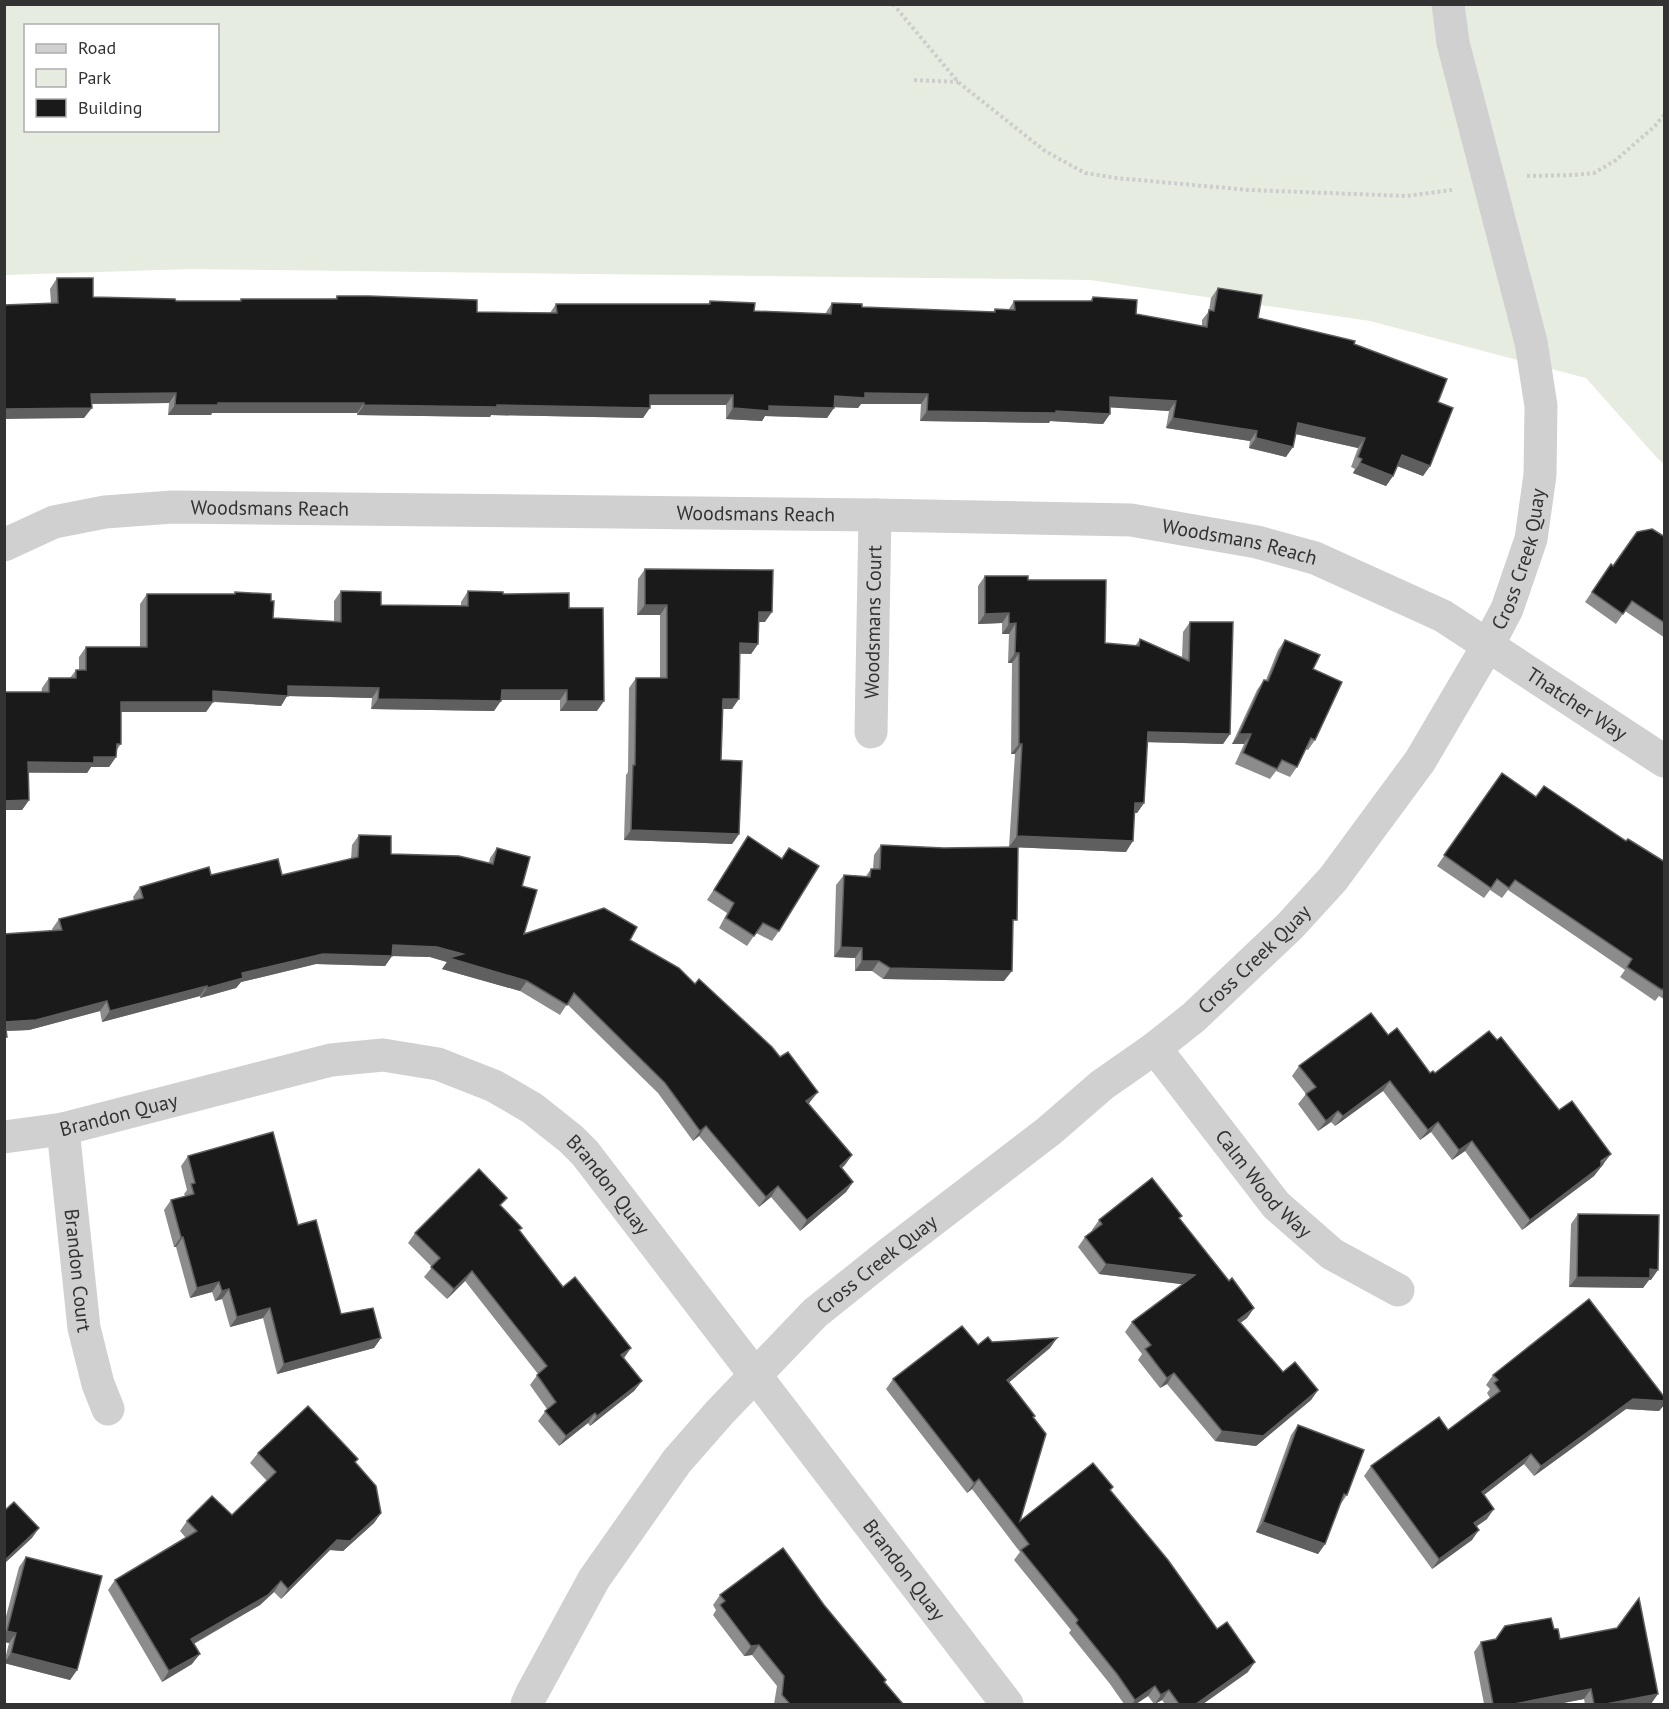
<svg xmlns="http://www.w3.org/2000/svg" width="1669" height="1709" font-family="'PT Sans',sans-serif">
<rect width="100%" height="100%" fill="#fff"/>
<path fill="#e6ecdf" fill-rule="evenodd" d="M4 5H1664V464L1658 459 1586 378 1370 321 1090 280 191 269 5 275ZM26 26H218V130H26Z"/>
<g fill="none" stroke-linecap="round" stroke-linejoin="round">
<g stroke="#cdcdcd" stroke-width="4" stroke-dasharray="3 3" stroke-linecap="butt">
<polyline points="893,4 958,82 1045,151 1085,173 1116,178 1249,190 1406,196 1452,190"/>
<polyline points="914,80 958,82"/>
<polyline points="1527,176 1574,175 1594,173 1616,160 1655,126 1664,115"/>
</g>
<g stroke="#d0d0d0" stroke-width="33">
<path id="s1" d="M4 545 54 522 105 512 173 507 875 515 1131 520 1257 542 1315 558 1443 616 1664 761"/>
<path id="s2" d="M871 732 875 515"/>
<path id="s3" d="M1155 1048 1276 1205 1332 1254 1398 1290"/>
<path id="s4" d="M63 1129 84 1328 98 1384 108 1409"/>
<path id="s5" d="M4 1137 63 1129 331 1060 383 1055 438 1064 494 1086 532 1108 571 1139 585 1153 1007 1704"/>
<path id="s6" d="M527 1704 532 1693 594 1579 677 1461 720 1412 815 1313 890 1253 1049 1131 1102 1085 1155 1048 1194 1017 1290 926 1333 879 1420 761 1487 647 1507 609 1531 539 1540 475 1541 406 1531 342 1453 43 1448 4"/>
</g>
</g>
<g fill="#8c8c8c">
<polygon points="57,278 93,297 176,301 240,301 241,299 335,299 337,296 477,312 550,313 556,304 708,304 710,301 754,311 825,314 832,303 862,307 993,312 995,309 1009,309 1014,301 1090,301 1093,297 1136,314 1202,326 1202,320 1209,311 1211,298 1218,288 1258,318 1354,344 1438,402 1430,466 1423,476 1397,466 1393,476 1386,486 1353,473 1355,469 1351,467 1358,448 1296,434 1286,457 1249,448 1250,441 1166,428 1169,411 1110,407 1110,414 1103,424 1050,421 1049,423 920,421 921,404 861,404 858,408 834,407 827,418 765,416 762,421 726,419 726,405 650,405 643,418 491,415 490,417 357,415 357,413 212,413 211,415 168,415 169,403 91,404 84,418 51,303 50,289"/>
<polygon points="1665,537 1665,638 1625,611 1616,624 1585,602 1611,564 1613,566"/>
<polygon points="645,569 765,622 759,622 758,644 751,654 740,654 732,709 723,709 721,760 739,834 732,844 624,840 626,775 628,772 629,688 636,678 660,678 660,615 637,615 638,579"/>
<polygon points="985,576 1028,580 1105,643 1135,646 1140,639 1182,657 1183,632 1190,622 1230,734 1223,744 1147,742 1144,803 1137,813 1134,813 1126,852 1009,847 1015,754 1011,754 1012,663 1008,663 1009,634 1002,634 1002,623 978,624 978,586"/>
<polygon points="341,591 381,605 461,606 461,602 468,591 503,594 569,608 597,711 560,711 560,700 501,700 494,711 371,709 372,698 287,696 281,706 213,702 206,712 121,712 121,744 116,751 116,757 109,767 91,767 87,773 28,773 29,800 22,810 42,688 49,678 70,678 76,670 79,670 79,657 86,647 140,647 140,604 147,594 234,594 235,592 271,601 273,618 334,621 334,601"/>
<polygon points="1285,640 1313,669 1315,740 1308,750 1305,749 1297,767 1290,777 1276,771 1270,779 1235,764 1244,744 1232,744 1257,690 1264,680 1266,680 1278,650"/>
<polygon points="1502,773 1536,796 1626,841 1665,862 1665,1000 1659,996 1655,1001 1620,977 1625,970 1508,890 1502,898 1490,890 1484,898 1437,866"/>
<polygon points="359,835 391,854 489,863 490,858 497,848 522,886 524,934 630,940 810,1102 809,1104 852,1155 842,1168 853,1182 846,1192 800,1231 771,1197 759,1207 699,1136 693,1141 658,1093 567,1004 560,1015 520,991 442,969 447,962 430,957 392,956 385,966 316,964 241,982 236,988 200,998 200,996 102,1022 100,1011 29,1030 6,1031 4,934 53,931 52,929 59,919 134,900 133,897 140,887 211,875 282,875 351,859 352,845"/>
<polygon points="748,836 782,858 789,848 779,931 772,941 756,933 747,946 719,928 727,913 707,900"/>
<polygon points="881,845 1012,927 1004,981 883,979 872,971 855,971 855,958 834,957 836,885 844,875 866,876 871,869 873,869 874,855"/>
<polygon points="1388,1035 1430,1073 1435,1073 1497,1040 1559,1110 1604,1164 1601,1167 1594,1176 1522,1230 1465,1151 1452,1160 1431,1132 1420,1140 1383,1091 1335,1126 1331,1122 1318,1131 1298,1104 1306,1094 1292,1076 1299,1066"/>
<polygon points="188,1156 298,1225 341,1314 381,1338 374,1348 277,1374 263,1318 230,1327 222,1299 215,1301 212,1292 190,1298 176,1247 174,1247 164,1210 171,1200 185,1196 184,1194 187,1190 181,1166"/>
<polygon points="501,1207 563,1287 624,1358 642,1381 634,1391 590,1426 588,1423 559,1446 538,1421 547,1409 530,1385 538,1374 465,1281 447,1299 424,1277 432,1267 408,1243 415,1233"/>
<polygon points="1578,1214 1651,1280 1649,1280 1643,1288 1569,1287 1571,1224"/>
<polygon points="1180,1219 1229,1281 1254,1308 1247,1318 1240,1323 1283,1372 1318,1390 1311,1400 1256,1446 1215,1441 1167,1384 1160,1388 1138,1360 1142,1354 1125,1332 1132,1322 1182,1284 1099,1274 1078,1247 1085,1237 1093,1231 1092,1230 1099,1220"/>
<polygon points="1057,1338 1050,1348 1009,1382 1035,1416 1033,1418 1020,1521 1111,1491 1248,1672 1203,1704 1165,1704 1162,1700 1154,1704 1148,1696 1136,1704 1124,1704 1110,1684 1069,1633 1071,1630 1014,1560 1020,1552 972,1489 967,1493 886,1389 893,1379 978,1345 992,1342"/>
<polygon points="1493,1375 1665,1398 1665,1404 1659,1411 1626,1409 1534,1476 1524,1464 1484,1495 1487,1519 1477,1526 1472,1540 1432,1569 1364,1476 1371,1466 1448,1430 1490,1398 1487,1393 1490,1389 1486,1385"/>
<polygon points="1298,1425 1347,1495 1340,1505 1325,1544 1318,1554 1256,1532 1291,1435"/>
<polygon points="258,1453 356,1463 381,1513 374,1523 343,1551 330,1550 281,1599 274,1592 260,1605 194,1644 192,1664 162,1682 108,1590 115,1580 186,1538 180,1531 187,1521 232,1515 267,1481 250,1463"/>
<polygon points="26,1557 77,1670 70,1680 4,1663 9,1643 4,1642 4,1624 19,1567"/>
<polygon points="720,1595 824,1605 886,1680 885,1682 903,1704 774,1704 777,1686 752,1655 744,1656 713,1615 716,1610 713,1605"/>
<polygon points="1554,1629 1560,1639 1651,1704 1585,1704 1584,1699 1558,1704 1484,1704 1474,1652 1481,1642"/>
</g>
<g fill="#5f5f5f">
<polygon points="176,393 169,403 84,404 91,394"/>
<polygon points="865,393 928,394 921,404 861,404 858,408 828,407 835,396"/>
<polygon points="650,395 733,395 726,405 643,405"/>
<polygon points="1110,397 1176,401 1169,411 1103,407"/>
<polygon points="218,403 364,403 357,413 212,413 211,415 168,415 175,405"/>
<polygon points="364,405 497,405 650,408 643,418 491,415 490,417 357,415"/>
<polygon points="769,406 834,408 827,418 765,416 762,421 726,419 733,408"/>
<polygon points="92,408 84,418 4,419 4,409"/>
<polygon points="927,411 1056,411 1110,414 1103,424 1050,421 1049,423 920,421"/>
<polygon points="1173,418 1257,431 1250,441 1166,428"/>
<polygon points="1298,423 1365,438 1358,448 1291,433"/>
<polygon points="1256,438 1293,447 1286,457 1249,448"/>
<polygon points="1402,455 1430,466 1423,476 1395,465"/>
<polygon points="1360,463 1393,476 1386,486 1353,473"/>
<polygon points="645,605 667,605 660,615 637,615"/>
<polygon points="759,612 772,612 765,622 752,622"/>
<polygon points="1009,613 1002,623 978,624 985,614"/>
<polygon points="1016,623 1009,634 1002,634 1009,624"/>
<polygon points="740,643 758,644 751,654 733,653"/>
<polygon points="1015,653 1019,653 1012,663 1008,663"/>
<polygon points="288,686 379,688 372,698 287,696 281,706 206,701 213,691"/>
<polygon points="502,690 567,690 560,700 494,700"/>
<polygon points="378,699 501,701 494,711 371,709"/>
<polygon points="723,699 739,699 732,709 716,709"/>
<polygon points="567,701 604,701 597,711 560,711"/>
<polygon points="121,702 213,702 206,712 114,712"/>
<polygon points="1148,732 1230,734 1223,744 1141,742"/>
<polygon points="1239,734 1251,734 1244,744 1232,744"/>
<polygon points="1019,744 1022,744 1015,754 1011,754"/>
<polygon points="94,757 116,757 109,767 91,767 87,773 21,772 28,762"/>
<polygon points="29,800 22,810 4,810 4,801"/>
<polygon points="1135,803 1144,803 1137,813 1128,813"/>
<polygon points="631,830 739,834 732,844 624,840"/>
<polygon points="1017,836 1133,841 1126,852 1009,847"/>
<polygon points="393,945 437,947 463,954 527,981 520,991 442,969 447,962 430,957 392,956 385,966 316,964 241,982 236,988 200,998 207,988 242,973 323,954"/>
<polygon points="841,947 862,948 855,958 834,957"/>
<polygon points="862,961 879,961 872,971 855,971"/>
<polygon points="890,968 1012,971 1004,981 883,979"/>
<polygon points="207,986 200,996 102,1022 110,1011"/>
<polygon points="107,1001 100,1011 29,1030 4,1031 5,1022"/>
<polygon points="1390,1081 1383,1091 1335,1126 1343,1116"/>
<polygon points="818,1092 810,1102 799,1111 806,1101"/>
<polygon points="1338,1111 1331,1122 1318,1131 1326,1121"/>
<polygon points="1438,1122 1431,1132 1420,1140 1428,1130"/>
<polygon points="706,1126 699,1136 693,1141 700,1131"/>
<polygon points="1472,1141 1465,1151 1452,1160 1459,1150"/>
<polygon points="1611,1154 1594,1176 1522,1230 1530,1220"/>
<polygon points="852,1155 845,1165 833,1176 840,1166"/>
<polygon points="853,1182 846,1192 800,1231 807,1220"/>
<polygon points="778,1186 771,1197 759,1207 766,1197"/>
<polygon points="181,1237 183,1237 176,1247 174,1247"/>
<polygon points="1106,1264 1195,1275 1188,1285 1099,1274"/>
<polygon points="1650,1269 1658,1270 1651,1280 1649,1280 1643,1288 1569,1287 1577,1277"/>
<polygon points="472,1271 465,1281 447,1299 454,1289"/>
<polygon points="219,1282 212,1292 190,1298 197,1288"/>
<polygon points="229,1289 222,1299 215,1301 222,1291"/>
<polygon points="270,1308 263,1318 230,1327 237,1317"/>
<polygon points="1254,1308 1247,1318 1231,1330 1238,1320"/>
<polygon points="381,1338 374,1348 277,1374 284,1364"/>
<polygon points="1057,1338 1050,1348 1000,1390 1007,1380"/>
<polygon points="631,1348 624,1358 621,1355"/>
<polygon points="1174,1373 1167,1384 1160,1388 1167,1378"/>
<polygon points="642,1381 634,1391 590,1426 597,1416"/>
<polygon points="1318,1390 1311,1400 1256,1446 1215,1441 1222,1431"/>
<polygon points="1633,1399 1665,1401 1665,1404 1659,1411 1626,1409 1534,1476 1541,1466"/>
<polygon points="595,1413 588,1423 559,1446 566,1436"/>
<polygon points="1531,1454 1524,1464 1475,1502 1482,1492"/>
<polygon points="979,1479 972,1489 967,1493 974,1483"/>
<polygon points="1494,1509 1487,1519 1467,1533 1474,1523"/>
<polygon points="381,1513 374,1523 343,1551 330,1550 281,1599 288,1589 337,1540"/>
<polygon points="1263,1522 1325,1544 1318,1554 1256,1532"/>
<polygon points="39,1528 32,1538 4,1564 4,1561"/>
<polygon points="1479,1530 1472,1540 1432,1569 1439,1559"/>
<polygon points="281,1581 274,1592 260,1605 184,1649 191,1639"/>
<polygon points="7,1631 16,1633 9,1643 4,1642 4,1635"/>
<polygon points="759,1645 752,1655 744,1656 751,1646"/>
<polygon points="11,1653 77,1670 70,1680 4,1663"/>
<polygon points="200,1654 192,1664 162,1682 169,1671"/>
<polygon points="1255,1662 1248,1672 1203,1704 1196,1704"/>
<polygon points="1155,1686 1148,1696 1136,1704 1132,1704 1135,1700"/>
<polygon points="1591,1689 1584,1699 1558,1704 1514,1704"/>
<polygon points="1169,1690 1162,1700 1155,1704 1161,1695"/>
<polygon points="1658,1694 1651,1704 1606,1704"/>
</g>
<g fill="#1a1a1a" stroke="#5f5f5f" stroke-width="1.5">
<polygon points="57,278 93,278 93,297 175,299 176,301 241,301 241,299 337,299 337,296 369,296 477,300 477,312 557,313 556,304 710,304 710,301 755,303 754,311 831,314 832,303 862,304 862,307 995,312 995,309 1015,310 1014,301 1092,301 1093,297 1137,300 1136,314 1207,327 1209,310 1214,311 1218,288 1262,295 1258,318 1355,341 1354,344 1447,379 1438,402 1453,408 1430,466 1402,455 1393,476 1360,463 1362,459 1358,457 1365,438 1298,423 1293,447 1256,438 1257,431 1173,418 1176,401 1110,397 1110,414 1056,411 1056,413 927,411 928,394 865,393 865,398 835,396 834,408 769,406 769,411 733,408 733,395 650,395 650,408 497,405 497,407 364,405 364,403 218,403 218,405 175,405 176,393 91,394 92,408 4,409 4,305 58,303"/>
<polygon points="1652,529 1665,537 1665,623 1632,601 1623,614 1592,592 1611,564 1613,566 1637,532"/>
<polygon points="645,569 773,570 772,612 759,612 758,644 740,643 739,699 723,699 721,760 742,761 739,834 631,830 633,765 635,765 636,678 667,678 667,605 645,605"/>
<polygon points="985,576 1028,576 1028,580 1106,580 1105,643 1139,646 1140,639 1189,661 1190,622 1233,622 1230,734 1148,732 1144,803 1135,803 1133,841 1017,836 1022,744 1019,744 1019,653 1015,653 1016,623 1009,624 1009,613 985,614"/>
<polygon points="341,591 381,592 381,605 468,606 468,591 503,592 503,594 569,593 569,608 603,608 604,701 567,701 567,690 502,690 501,701 378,699 379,688 288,686 288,696 213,691 213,702 121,702 121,744 117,744 116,757 94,757 94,763 28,762 29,800 4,801 4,692 49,692 49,678 76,678 76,670 86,670 86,647 147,647 147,594 235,594 235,592 271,594 271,601 274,601 273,618 341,622"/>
<polygon points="1285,640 1320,655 1313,669 1342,682 1315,740 1311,738 1297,767 1282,760 1277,769 1243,753 1251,734 1239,734 1264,680 1268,681"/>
<polygon points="1502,773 1536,797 1544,786 1626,841 1628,839 1665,862 1665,987 1662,990 1627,967 1632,959 1515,880 1509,888 1497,879 1491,888 1444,855"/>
<polygon points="359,835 391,836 391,854 459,856 493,864 497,848 530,857 522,886 537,890 524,934 604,908 637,927 630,940 679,968 695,984 699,979 772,1047 780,1057 788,1052 818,1092 806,1101 852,1155 840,1166 853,1182 807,1220 778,1186 766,1197 706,1126 700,1131 665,1083 574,993 567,1005 527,981 449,958 463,954 437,947 393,945 392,956 323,954 242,973 243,978 207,988 207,986 110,1011 107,1001 36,1020 5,1022 7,1037 4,1037 4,934 62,930 59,919 143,898 140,887 209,867 211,875 278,859 282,875 358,857"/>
<polygon points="748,836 782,859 789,848 819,866 779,931 763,923 754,936 726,918 734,903 714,890"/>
<polygon points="881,845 944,848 1018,847 1017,920 1013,920 1012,971 890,968 879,961 862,961 862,948 841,947 844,875 870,877 871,869 880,869"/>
<polygon points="1371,1013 1388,1035 1397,1028 1430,1073 1433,1071 1435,1073 1489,1031 1497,1040 1501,1037 1559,1110 1572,1101 1611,1154 1601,1161 1601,1166 1530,1220 1472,1141 1459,1150 1438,1122 1428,1130 1390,1081 1343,1116 1338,1111 1326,1121 1306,1094 1316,1087 1299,1066"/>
<polygon points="273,1132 298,1225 316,1220 341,1314 373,1308 381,1338 284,1364 270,1308 237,1317 229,1289 222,1291 219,1282 197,1288 183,1237 181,1237 171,1200 194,1194 191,1184 195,1183 188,1156"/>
<polygon points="479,1169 507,1198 500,1205 522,1228 519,1230 563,1287 575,1277 631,1348 621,1355 642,1381 597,1416 595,1413 566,1436 545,1411 556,1402 537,1375 547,1366 472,1271 454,1289 431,1267 440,1258 415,1233"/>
<polygon points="1152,1178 1182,1216 1179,1218 1229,1281 1232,1278 1254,1308 1238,1320 1283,1372 1295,1362 1318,1390 1263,1436 1222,1431 1174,1373 1167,1378 1145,1349 1151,1345 1132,1322 1195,1275 1106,1264 1085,1237 1102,1224 1099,1220"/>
<polygon points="1578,1214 1659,1215 1658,1270 1650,1269 1650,1278 1577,1277"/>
<polygon points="1589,1299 1665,1398 1665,1401 1633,1399 1541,1466 1531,1454 1482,1492 1494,1509 1474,1523 1479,1530 1439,1559 1371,1466 1439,1417 1448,1430 1500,1391 1494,1383 1498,1380 1493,1375"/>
<polygon points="962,1326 978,1345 988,1337 992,1342 1057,1338 1007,1380 1035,1416 1033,1417 1046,1434 1020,1521 1093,1463 1113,1487 1110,1490 1168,1560 1217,1629 1227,1622 1255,1662 1196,1704 1179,1704 1169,1690 1161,1695 1155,1686 1135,1700 1117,1674 1076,1623 1078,1620 1021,1550 1029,1544 979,1479 974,1483 893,1379"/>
<polygon points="308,1406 358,1459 355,1462 376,1486 381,1513 350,1541 337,1540 288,1589 281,1581 268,1595 191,1639 200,1654 169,1671 115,1580 197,1531 187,1521 212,1496 232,1515 276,1472 258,1453"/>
<polygon points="1298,1425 1364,1450 1347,1495 1344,1494 1325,1544 1263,1522"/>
<polygon points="14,1502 39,1528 4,1561 4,1511"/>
<polygon points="783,1548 824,1605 886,1680 884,1682 903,1704 790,1704 782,1695 784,1676 759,1645 751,1646 720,1605 725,1601 720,1595"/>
<polygon points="26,1557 102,1576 77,1670 11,1653 16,1633 7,1631"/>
<polygon points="1639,1598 1658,1694 1606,1704 1594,1704 1591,1689 1514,1704 1493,1704 1481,1642 1496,1639 1505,1626 1551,1618 1554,1629 1558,1629 1560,1639 1617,1628"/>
</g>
<g text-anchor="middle" stroke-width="6" stroke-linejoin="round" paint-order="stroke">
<g font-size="20" fill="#333" stroke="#fff">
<text dy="7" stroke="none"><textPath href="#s1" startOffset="272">Woodsmans Reach</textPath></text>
<text dy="7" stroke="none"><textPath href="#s1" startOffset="758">Woodsmans Reach</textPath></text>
<text dy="7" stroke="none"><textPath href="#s1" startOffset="1244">Woodsmans Reach</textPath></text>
<text dy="7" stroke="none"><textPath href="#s6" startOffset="1539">Cross Creek Quay</textPath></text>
<text dy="7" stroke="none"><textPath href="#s2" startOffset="110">Woodsmans Court</textPath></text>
<text dy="7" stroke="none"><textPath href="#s1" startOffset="1622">Thatcher Way</textPath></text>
<text dy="7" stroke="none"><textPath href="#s6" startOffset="1053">Cross Creek Quay</textPath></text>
<text dy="7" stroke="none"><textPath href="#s5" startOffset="117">Brandon Quay</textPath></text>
<text dy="7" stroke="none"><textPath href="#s3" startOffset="174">Calm Wood Way</textPath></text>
<text dy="7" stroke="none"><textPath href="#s5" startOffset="657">Brandon Quay</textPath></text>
<text dy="7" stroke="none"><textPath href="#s6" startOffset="567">Cross Creek Quay</textPath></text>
<text dy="7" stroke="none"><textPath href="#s4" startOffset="142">Brandon Court</textPath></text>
<text dy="7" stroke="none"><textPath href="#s5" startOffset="1143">Brandon Quay</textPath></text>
</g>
</g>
<rect width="1669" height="1709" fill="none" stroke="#333333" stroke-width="12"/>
<rect x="24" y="24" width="195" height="108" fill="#ffffff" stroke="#adadad" stroke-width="1.5"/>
<rect x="36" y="44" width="30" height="9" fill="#d0d0d0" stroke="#adadad" stroke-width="1.5"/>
<text x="78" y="54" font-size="18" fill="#333333">Road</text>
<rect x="36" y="69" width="30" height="18" fill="#e6ecdf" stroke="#adadad" stroke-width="1.5"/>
<text x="78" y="84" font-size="18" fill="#333333">Park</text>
<rect x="36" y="99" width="30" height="18" fill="#1a1a1a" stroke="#adadad" stroke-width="1.5"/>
<text x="78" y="114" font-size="18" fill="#333333">Building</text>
</svg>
